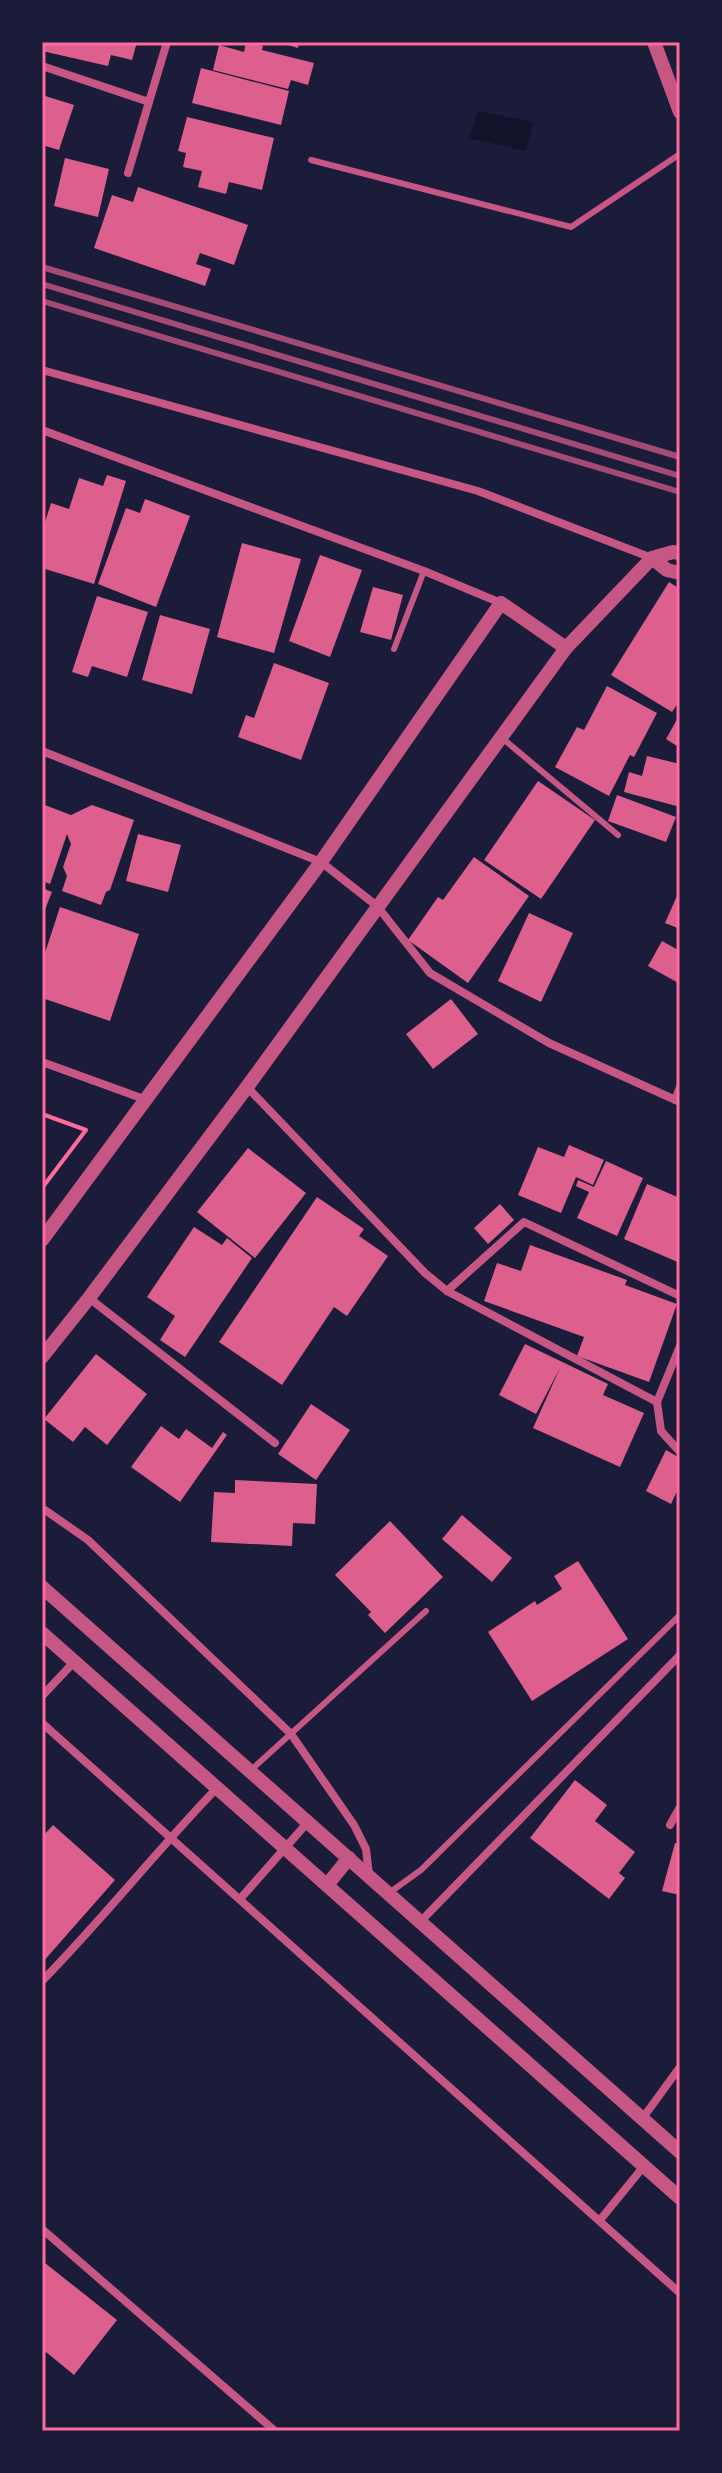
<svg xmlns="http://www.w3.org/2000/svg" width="722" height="2473" font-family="Commissioner,sans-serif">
<rect width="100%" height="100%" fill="#1b1b3a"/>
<polygon fill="#12122b" points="478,111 533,122 526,151 469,138"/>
<g fill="#dd5f8e">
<polygon points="42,42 137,42 132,60 111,55 108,66 42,51"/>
<polygon points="246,42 263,46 262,50 314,63 308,85 291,80 288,89 213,70 219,45 244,52"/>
<polygon points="278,42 299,42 298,48"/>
<polygon points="201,68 289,91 281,125 192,103"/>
<polygon points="42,95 74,105 59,150 42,145"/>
<polygon points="187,117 274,138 262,190 229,182 226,194 198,187 202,171 183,167 186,153 178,151"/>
<polygon points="65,158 109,169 98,217 54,206"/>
<polygon points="138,187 248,225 234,265 200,253 196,264 211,269 205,286 94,248 112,195 133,202"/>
<polygon points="107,475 126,481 94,584 42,568 42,532 51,503 69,509 79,478 103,486"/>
<polygon points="145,499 190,516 156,607 98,584 126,508 140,513"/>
<polygon points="242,543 301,559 274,653 217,637"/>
<polygon points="320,555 362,570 330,657 289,641"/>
<polygon points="669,582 680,589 680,700 672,712 611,675"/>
<polygon points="373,587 403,595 391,640 360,632"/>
<polygon points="97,596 148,612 127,677 92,666 88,677 72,672"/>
<polygon points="160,615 210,629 192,694 142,680"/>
<polygon points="274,663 329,683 301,760 238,737 246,715 254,718"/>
<polygon points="607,686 657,713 634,757 630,755 609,796 555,767 577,727 584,730"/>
<polygon points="680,714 680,748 666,739"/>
<polygon points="647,756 680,764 680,807 624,792 629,772 642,776"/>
<polygon points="538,781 595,820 541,899 484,860"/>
<polygon points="617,795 676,817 666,842 608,821"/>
<polygon points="42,804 71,815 92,805 134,820 110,890 106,892 101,905 62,891 67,876 63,867 71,844 67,834 50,884 42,881"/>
<polygon points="138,834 181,845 168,892 126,881"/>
<polygon points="474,857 529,896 468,983 408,940 438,897 443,900"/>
<polygon points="42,888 52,892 42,917"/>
<polygon points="680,889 680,929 665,923"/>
<polygon points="60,907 139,934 110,1021 42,998 42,962"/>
<polygon points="529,913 573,933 541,1002 498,981"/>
<polygon points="662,941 680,951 680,984 648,966"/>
<polygon points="451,999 478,1034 433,1069 406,1034"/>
<polygon points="569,1145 604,1160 593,1185 576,1177 561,1213 518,1195 538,1147 564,1157"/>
<polygon points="248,1148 306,1193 255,1258 197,1212"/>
<polygon points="606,1161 643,1178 617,1236 577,1218 589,1192 576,1186 578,1180 594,1187"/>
<polygon points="647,1184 680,1198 680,1263 624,1239"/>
<polygon points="317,1197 364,1229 359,1236 388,1256 347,1316 334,1307 282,1385 219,1342"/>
<polygon points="500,1204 514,1220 488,1244 474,1228"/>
<polygon points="194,1227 222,1245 227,1238 252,1258 185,1357 160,1340 175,1316 147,1297"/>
<polygon points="530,1245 627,1280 625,1285 677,1304 649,1382 577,1356 584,1337 484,1301 497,1263 521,1271"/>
<polygon points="525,1344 608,1384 603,1395 644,1413 620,1467 533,1428 560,1368 536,1414 499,1395"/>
<polygon points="96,1354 147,1394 107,1445 85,1427 73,1442 44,1419"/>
<polygon points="311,1404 350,1430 316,1480 278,1454"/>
<polygon points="161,1426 179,1439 186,1429 212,1448 223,1432 227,1435 180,1502 131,1467"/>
<polygon points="666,1450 680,1458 680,1485 671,1504 646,1491"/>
<polygon points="235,1480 317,1484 315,1524 293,1523 292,1546 211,1542 214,1492 235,1493"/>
<polygon points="462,1515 512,1558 492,1582 442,1539"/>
<polygon points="390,1521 443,1577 385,1633 368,1615 371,1612 335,1575"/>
<polygon points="578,1561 628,1639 532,1701 488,1632 535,1601 537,1605 562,1589 554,1576"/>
<polygon points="575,1780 607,1805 595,1821 635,1852 619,1873 625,1878 609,1899 530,1838"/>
<polygon points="53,1825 115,1880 42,1963 42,1837"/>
<polygon points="675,1843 680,1844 680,1895 662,1891"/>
<polygon points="45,2263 117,2320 74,2375 46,2352 42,2355 42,2267"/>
</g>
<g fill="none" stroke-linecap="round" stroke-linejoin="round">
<polyline stroke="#ff6b9d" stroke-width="4" points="42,1114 86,1130 42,1188"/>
<g stroke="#c65784" stroke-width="6">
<polyline points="311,160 571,227 680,154"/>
<polyline points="394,649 424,571"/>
<polyline points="502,738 618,835"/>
<polyline points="251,1770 426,1611"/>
<polyline points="389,1893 421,1870 680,1615"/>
</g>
<g stroke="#c65784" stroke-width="8">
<polyline points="42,66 149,102 167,42"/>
<polyline points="128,173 149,102"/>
<polyline points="42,370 478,491 652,558"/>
<polyline points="42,430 424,571 501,603"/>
<polyline points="42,751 321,862 377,906 430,973 549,1043 680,1102"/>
<polyline points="42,1062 144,1099"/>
<polyline points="247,1087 425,1273 447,1291 657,1402 680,1346"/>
<polyline points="675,1100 680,1087"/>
<polyline points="447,1291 524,1222 680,1296"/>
<polyline points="89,1298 275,1443"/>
<polyline points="657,1402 661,1431 680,1452"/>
<polyline points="45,1510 88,1540 291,1734 354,1825 366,1849 369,1875"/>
<polyline points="42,1696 75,1661"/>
<polyline points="42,1723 680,2293"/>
<polyline points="670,1825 680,1807"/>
<polyline points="240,1899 308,1822"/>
<polyline points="421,1921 680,1655"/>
<path d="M42 1981C103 1919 157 1850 217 1788"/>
<polyline points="642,2119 680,2067"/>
<polyline points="600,2220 644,2166"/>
<polyline points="42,2229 275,2431"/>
</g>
<g stroke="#c65784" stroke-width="14">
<polyline points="654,42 680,112"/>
<polyline points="652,558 667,570 680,573"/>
<polyline points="42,1240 321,862 501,603 566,648"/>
<polyline points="42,1357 89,1298 247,1087 566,648 652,558 673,552 680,553"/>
<polyline points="42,1587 680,2152"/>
<polyline points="42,1633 680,2198"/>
<polyline points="327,1885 349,1858"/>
</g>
<g stroke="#a44b75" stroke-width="6">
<polyline points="42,267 680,457"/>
<polyline points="42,284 680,476"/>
<polyline points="42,301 680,492"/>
</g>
</g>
<rect width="722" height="2473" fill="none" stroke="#1b1b3a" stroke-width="88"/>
<rect x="44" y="44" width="634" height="2385" fill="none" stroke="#ff6b9d" stroke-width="3"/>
</svg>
